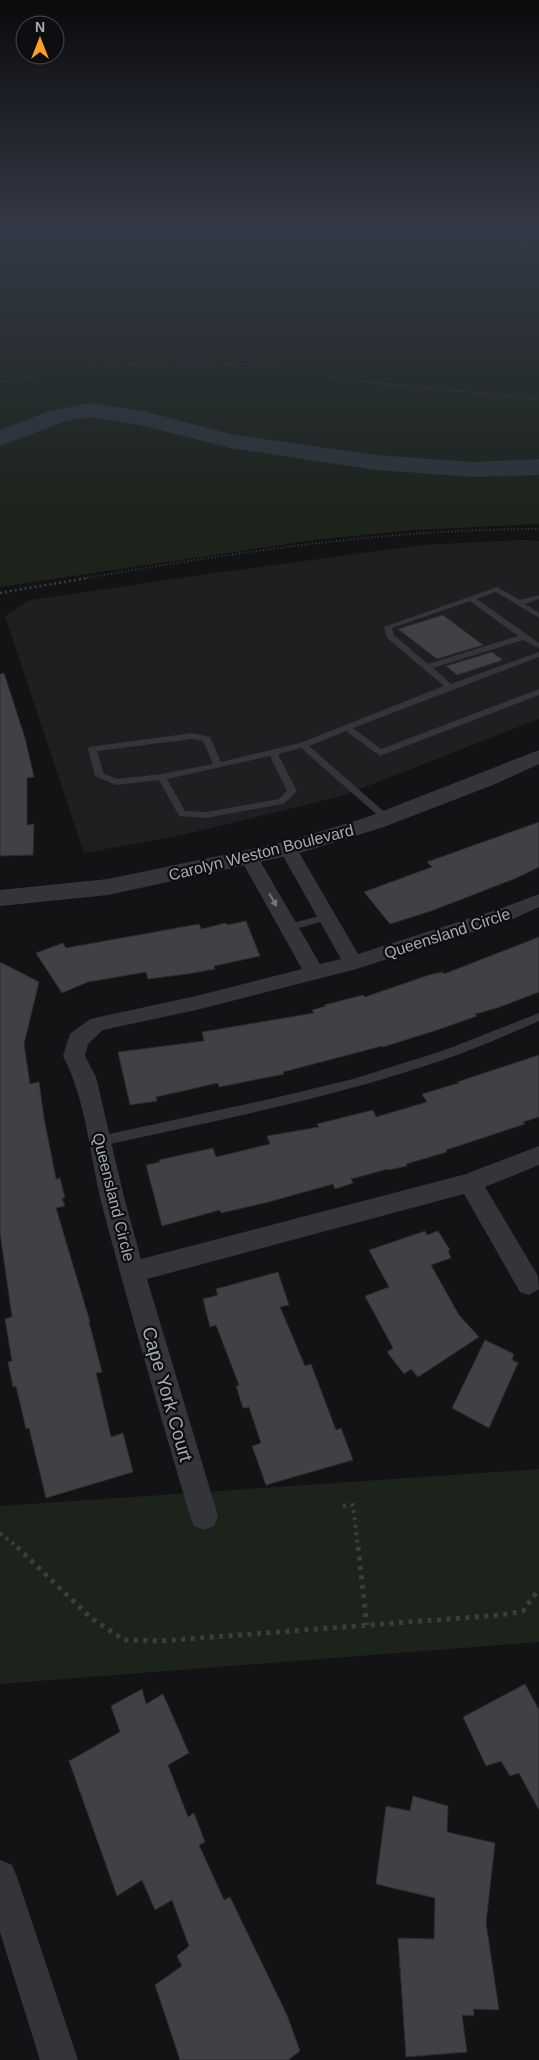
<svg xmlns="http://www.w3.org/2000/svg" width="539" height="2060" font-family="Arial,sans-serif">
<rect width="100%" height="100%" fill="#131315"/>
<polygon fill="#1f1f22" points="522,540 539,541 539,719 342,796 182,835 84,853 5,616 30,600 208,574 422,545"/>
<g fill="#1b231b">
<polygon points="0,229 539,229 539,524 413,530 315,540 0,587"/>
<polygon points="539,1469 539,1642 0,1684 0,1506"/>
</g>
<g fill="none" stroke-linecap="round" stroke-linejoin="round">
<polygon fill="#293439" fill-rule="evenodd" points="90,403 143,411 230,434 376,455 474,462 539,459 539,475 474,477 376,470 230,448 140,425 90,417 66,421 0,446 0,430 49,411"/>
</g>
<g fill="#3f4145" stroke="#2d2d31">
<polygon points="443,615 483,645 437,659 398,629"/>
<polygon points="492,652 503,660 457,675 446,666"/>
<polygon points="4,673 25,738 34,777 27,778 27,825 34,824 33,855 0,856 0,674"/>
<polygon points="539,822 539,867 514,879 431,911 390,924 364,892 432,867 427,862"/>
<polygon points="246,921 260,956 214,966 215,969 187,974 148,979 146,972 88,982 62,993 36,953 63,943 66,948 199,924 201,929 226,923 227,925"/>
<polygon points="539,937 539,992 497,1008 475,1014 477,1016 437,1030 383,1047 382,1046 283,1072 284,1074 219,1087 218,1083 156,1097 157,1101 130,1105 118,1052 204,1041 202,1032 314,1013 312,1010 326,1006 324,1005 363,995 365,997 429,975 443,972 444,974"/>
<polygon points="0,962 39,982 24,1044 30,1084 39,1082 44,1118 56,1179 60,1178 65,1198 62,1198 65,1206 56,1208 90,1322 89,1322 102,1372 96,1373 111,1437 123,1433 133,1472 46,1498 29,1428 26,1429 16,1386 13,1387 8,1362 12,1361 5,1319 12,1317 0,1233"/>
<polygon points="539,1055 539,1117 523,1122 525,1124 446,1150 447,1152 406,1164 407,1166 388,1170 388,1169 351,1179 353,1183 335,1189 333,1184 265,1203 221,1213 220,1210 162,1226 146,1165 160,1162 159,1160 213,1148 216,1157 270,1144 267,1136 319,1127 317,1124 373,1110 376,1117 427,1102 422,1094 459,1083 457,1082"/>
<polygon points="425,1231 427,1235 438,1231 450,1250 448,1251 451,1258 431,1265 459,1315 479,1337 418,1377 411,1369 404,1374 387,1352 393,1348 365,1296 389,1287 369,1250"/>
<polygon points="278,1272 289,1305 280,1307 305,1366 311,1364 336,1430 341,1428 353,1460 266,1485 252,1446 261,1443 249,1407 243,1408 236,1386 239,1385 216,1325 210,1327 203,1299 218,1295 216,1289"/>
<polygon points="485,1340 514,1354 512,1360 518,1363 489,1428 452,1408"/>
<polygon points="525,1684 539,1710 539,1810 519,1773 510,1776 501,1761 486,1766 463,1717"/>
<polygon points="142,1689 146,1704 163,1694 189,1753 168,1765 188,1817 194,1813 205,1842 199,1845 224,1900 230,1897 287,2015 300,2051 288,2060 180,2060 155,1985 182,1966 177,1956 189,1946 172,1900 155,1910 142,1880 117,1896 69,1761 120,1732 111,1706"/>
<polygon points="413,1796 448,1806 447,1832 495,1843 486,1923 499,2010 473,2009 474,2016 462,2015 467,2052 406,2057 398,1938 434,1939 435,1898 376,1884 386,1806 410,1811"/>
</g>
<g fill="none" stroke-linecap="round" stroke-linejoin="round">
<g stroke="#3a3d41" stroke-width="1" stroke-dasharray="1 2" stroke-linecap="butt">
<polyline points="447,229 539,243"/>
<polyline points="0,230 58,231 101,240 179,229"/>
<polyline points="0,381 114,364 193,362 261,365 374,383"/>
</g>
<g stroke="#3a3d41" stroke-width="2" stroke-dasharray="1 2.5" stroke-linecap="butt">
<polyline points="365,382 539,399"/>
<path d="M80 579C232 553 384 529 539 529"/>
</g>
<polyline stroke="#3a3d41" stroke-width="2.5" stroke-dasharray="2 3" stroke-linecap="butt" points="0,593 87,578"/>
<g stroke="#3a3d41" stroke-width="4" stroke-dasharray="3 4.5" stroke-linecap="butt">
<polyline points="343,1506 353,1505 358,1548"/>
<polyline points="0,1533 19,1548"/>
</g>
<g stroke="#3a3d41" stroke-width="5" stroke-dasharray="4 5.5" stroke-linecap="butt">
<polyline points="17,1547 91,1618 124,1640 161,1641 501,1615 523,1611 539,1589"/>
<polyline points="358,1547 367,1625"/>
</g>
<g fill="#34353a" fill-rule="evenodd">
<path d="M497 587 520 600 539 595V599L525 604 539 613V618L496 592 477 599 539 643V648L523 640 433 668 451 684 539 652V657L353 728 381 749 539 689V695L380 756 346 731 309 746 389 816V820H383L301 748 278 754 297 791 285 803 282 804 206 818 179 816 159 780 116 785 95 776 88 749 89 747 192 733 210 737 221 762 300 743 444 686 387 638 384 627ZM470 601 518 636 428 664 394 635 392 628ZM192 739 203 741 213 764 162 774 117 779 104 774 97 751ZM270 756 287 791 279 799 206 812 185 811 167 779Z"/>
<polygon points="327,914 332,917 331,919 289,931 284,927 285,925"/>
<path d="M539 1013V1021C506 1035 474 1050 440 1061 329 1099 214 1121 100 1146L96 1144 94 1141 96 1138 100 1136 270 1099 353 1079 445 1050Z"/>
</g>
<g fill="#34353a" fill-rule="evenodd">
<path d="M288 843 295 845 297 849 358 954 499 909 539 894V907L513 919 353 970 196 1010 103 1030 88 1044 85 1056 96 1077 124 1197 141 1259 466 1174 539 1146V1165L485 1187 538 1276 539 1289 529 1295 520 1292 464 1194 147 1279 218 1516 214 1526 204 1530 194 1526 190 1516C160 1414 130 1312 103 1209 90 1160 87 1101 63 1056L70 1034 90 1019 196 996 302 969 240 858 242 854 249 852 256 854 320 964 341 959 279 849 281 845Z"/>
<polygon points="0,1860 12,1865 17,1877 78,2060 40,2060 0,1932"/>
</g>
<polygon fill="#34353a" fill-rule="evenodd" points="539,750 539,764 493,785 381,828 296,854 108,895 0,906 0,890 108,879 285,842 365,818"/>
</g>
<defs><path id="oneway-solid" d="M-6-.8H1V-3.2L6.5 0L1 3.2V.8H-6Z" transform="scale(1.25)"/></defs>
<use fill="#72767e" href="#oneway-solid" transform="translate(273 900) rotate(60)"/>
<linearGradient id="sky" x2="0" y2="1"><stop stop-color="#0a0a0c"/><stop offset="0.44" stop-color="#333946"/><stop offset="1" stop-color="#333946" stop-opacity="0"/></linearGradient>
<rect width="539" height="517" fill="url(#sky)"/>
<g text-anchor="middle" stroke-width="4.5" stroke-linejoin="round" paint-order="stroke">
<g font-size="16" fill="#a4abb6" stroke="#0e0e10">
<text transform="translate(261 852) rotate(-14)" y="6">Carolyn Weston Boulevard</text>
<text transform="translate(447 933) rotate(-18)" y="6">Queensland Circle</text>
<text transform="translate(114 1197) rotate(76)" y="6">Queensland Circle</text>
</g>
<g font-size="19" fill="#a4abb6" stroke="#0e0e10">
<text transform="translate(168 1394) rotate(74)" y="7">Cape York Court</text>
</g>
</g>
<g transform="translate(40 40)"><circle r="24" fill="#0e0e10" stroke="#4a4d52"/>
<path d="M0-4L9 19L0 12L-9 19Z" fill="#fca024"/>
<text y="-8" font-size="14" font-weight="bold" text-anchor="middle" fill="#a4abb6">N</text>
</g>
</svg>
